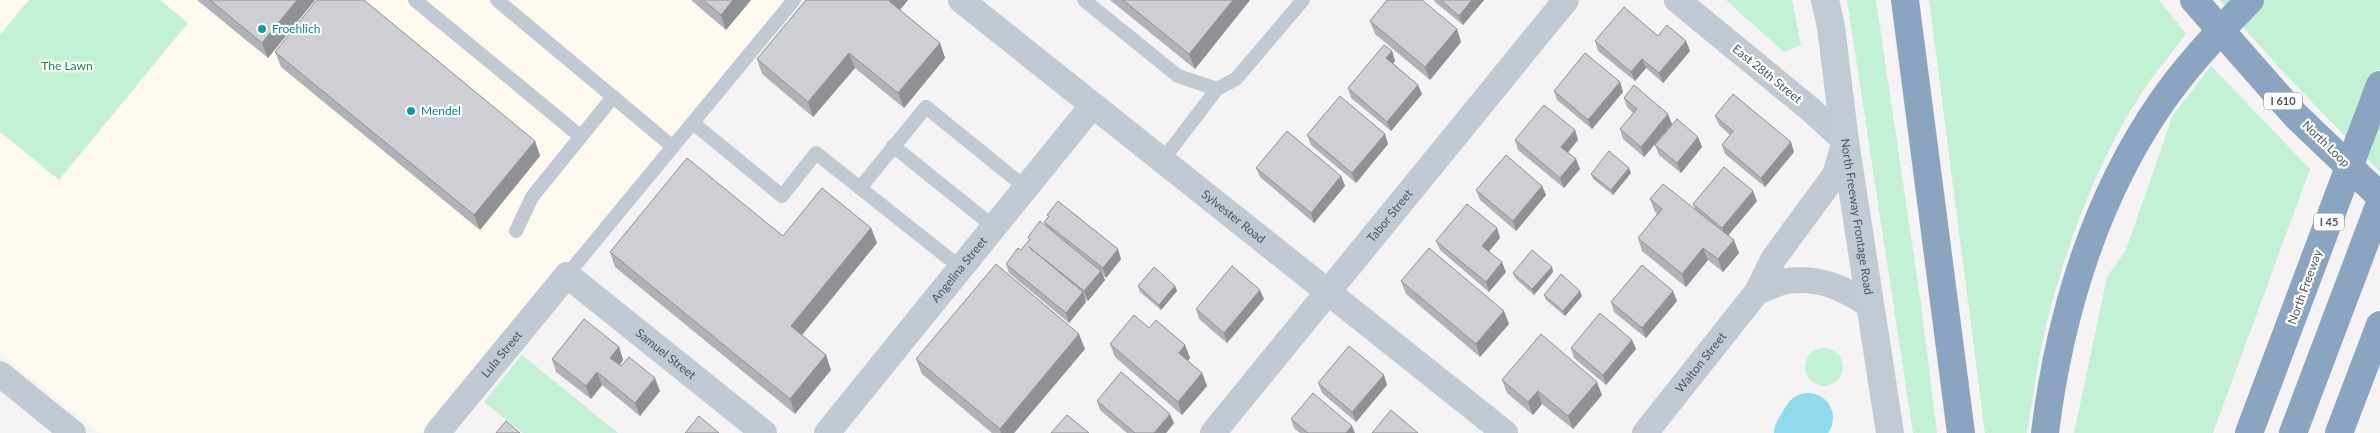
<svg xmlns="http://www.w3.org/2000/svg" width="2380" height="433" font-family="Lato,sans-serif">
<rect width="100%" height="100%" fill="#f5f3f3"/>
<polygon fill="#fdf9ef" points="0,0 789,0 626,196 421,433 100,433 0,354"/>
<g fill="#c3f1d5">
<polygon points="29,0 160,0 188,23 59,180 0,132 0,35"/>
<polygon points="1726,0 1792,0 1801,45 1784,52"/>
<polygon points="1847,0 1876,0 1921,304 1937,433 1913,433"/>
<path d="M1929 0H2159L2186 34C2172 53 2156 71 2143 91 2097 161 2068 241 2047 321 2038 358 2033 396 2027 433H1985Z"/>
<polygon points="2220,0 2380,0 2380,172 2280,69"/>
<polygon points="2211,66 2310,169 2213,433 2074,433 2107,277 2126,250 2173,115"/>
<circle cx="1824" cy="367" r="19"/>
<polygon points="522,355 618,433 523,433 484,402"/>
</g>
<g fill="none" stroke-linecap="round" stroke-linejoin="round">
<polyline stroke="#90daee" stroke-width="50" points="1799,433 1808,418"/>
<g stroke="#c1cad2" stroke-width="14">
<polyline points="415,0 580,136"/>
<polyline points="497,0 673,147"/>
<polyline points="1084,0 1178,76 1217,89 1236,79 1303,0"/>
<polyline points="693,123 782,196 816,153 961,268"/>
<polyline points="893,146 994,227"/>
<polyline points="1162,161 1217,89"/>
<polyline points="860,188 926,107 1026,188"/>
<polyline points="516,231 532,197 613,97"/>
<polyline points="567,275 794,0"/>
</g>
<g stroke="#c1cad2" stroke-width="26">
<path id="s1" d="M961 0 1505 433"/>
<path d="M1757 292C1767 288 1777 283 1787 281 1820 276 1845 289 1871 306"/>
<polyline points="0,374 73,433"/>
<path id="s2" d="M437 433 567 275 764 433"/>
<path id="s3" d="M827 433 1092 106"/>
<path id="s4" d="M1213 433 1566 0"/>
<path id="s5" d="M1645 433 1757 292 1774 258 1835 175 1845 141 1810 109 1677 0"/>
</g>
<path stroke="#c1cbd6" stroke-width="28" id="s6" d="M1825 0 1831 27 1845 141 1890 433"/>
<g stroke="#8ba5c1" stroke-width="28">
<polyline points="1905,0 1961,433"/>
<polyline points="2194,0 2296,116 2380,196"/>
<path d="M2045 433C2059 317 2095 197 2163 100 2188 64 2219 31 2250 0"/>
<polyline points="2249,433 2380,85"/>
<polyline points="2293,433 2380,203"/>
<polyline points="2339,433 2380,325"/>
</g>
</g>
<g fill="#b0b2b7">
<polygon points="197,0 315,0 268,58"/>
<polygon points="691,0 751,0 726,30"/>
<polygon points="806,0 908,0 900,10 940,43 945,58 904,108 855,68 813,117 762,74 757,59"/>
<polygon points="1110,0 1250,0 1195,69"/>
<polygon points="1434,0 1484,0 1463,25 1435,2"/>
<polygon points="1370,21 1457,29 1461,42 1430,80 1375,34"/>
<polygon points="1658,36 1686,41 1690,51 1663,83 1646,68 1635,81 1598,51 1595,41"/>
<polygon points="1392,51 1395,61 1393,63 1418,85 1422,94 1391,131 1351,98 1348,88"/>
<polygon points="275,52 535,141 540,156 480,230 281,67"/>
<polygon points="1620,82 1623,92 1592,129 1557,100 1554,91"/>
<polygon points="1624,98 1672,124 1644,157 1623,139 1620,129 1633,113 1627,107"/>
<polygon points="1715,116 1794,152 1765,187 1725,154 1722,145 1730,135 1719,125"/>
<polygon points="1575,130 1578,140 1568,152 1576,159 1580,169 1564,188 1518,150 1515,140"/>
<polygon points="1307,135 1388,144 1356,183 1311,145"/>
<polygon points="1698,137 1702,147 1681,173 1659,155 1655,145"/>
<polygon points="1256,168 1341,176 1345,186 1314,223 1260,177"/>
<polygon points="1631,173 1613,195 1593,179 1591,174"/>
<polygon points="1542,186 1546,195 1516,231 1480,200 1476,190"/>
<polygon points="1650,199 1695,209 1693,204 1757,201 1728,235 1739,253 1723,272 1708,260 1686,287 1642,251 1638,238 1657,214 1655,212"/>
<polygon points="1047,215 1121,259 1106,278 1103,275 1105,280 1088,301 1085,299 1086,302 1069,323 1009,273 1006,264 1021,250 1029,240 1028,237 1046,226 1044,222 1048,217"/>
<polygon points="871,228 877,243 802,335 826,355 831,370 795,414 615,267 610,252"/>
<polygon points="1497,228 1500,238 1489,251 1506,272 1489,292 1440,250 1436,241"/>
<polygon points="1552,267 1553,272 1534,295 1515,278 1513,273"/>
<polygon points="1401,281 1509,324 1480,357 1406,294"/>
<polygon points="1138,286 1175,286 1177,291 1161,310 1140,292"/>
<polygon points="1544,295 1582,296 1565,316 1546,300"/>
<polygon points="1264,299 1227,343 1199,319 1196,309"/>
<polygon points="1677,301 1646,338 1614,312 1611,302"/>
<polygon points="1149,328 1185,345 1190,358 1188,361 1202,373 1207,386 1182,415 1115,357 1110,344"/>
<polygon points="1632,340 1636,349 1606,385 1574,358 1571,348"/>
<polygon points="619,347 623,360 620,365 660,391 640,416 602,385 591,399 556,372 552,359"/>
<polygon points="1085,349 1014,433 992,433 922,374 916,359"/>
<polygon points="1502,380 1602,395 1573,429 1542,404 1533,415 1507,393"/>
<polygon points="1318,383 1387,385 1356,422 1322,393"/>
<polygon points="1097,401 1174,423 1166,433 1127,433 1100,410"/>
<polygon points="1291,419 1355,433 1300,433 1294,428"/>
</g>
<g fill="#909195">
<polygon points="297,0 315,0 268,58 262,43"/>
<polygon points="733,0 751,0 726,30 721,15"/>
<polygon points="890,0 908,0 895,16 889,1"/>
<polygon points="1233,0 1250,0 1195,69 1189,54"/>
<polygon points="1472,0 1484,0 1463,25 1459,16"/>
<polygon points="1457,29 1461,42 1430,80 1425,67"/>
<polygon points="1686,41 1690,51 1663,83 1659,73"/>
<polygon points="940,43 945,58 904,108 898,93"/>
<polygon points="1392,51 1395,61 1390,67 1386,58"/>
<polygon points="849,53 855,68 813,117 808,102"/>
<polygon points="1642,59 1646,68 1635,81 1631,72"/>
<polygon points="1620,82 1623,92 1592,129 1588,120"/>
<polygon points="1418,85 1422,94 1391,131 1387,122"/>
<polygon points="1668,114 1672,124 1644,157 1641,147"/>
<polygon points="1575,130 1578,140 1565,156 1561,147"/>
<polygon points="1385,134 1388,144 1356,183 1352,173"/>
<polygon points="1698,137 1702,147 1681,173 1677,163"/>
<polygon points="535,141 540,156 480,230 474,215"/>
<polygon points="1791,142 1794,152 1765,187 1761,178"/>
<polygon points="1576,159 1580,169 1564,188 1560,178"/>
<polygon points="1629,168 1631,173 1613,195 1611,190"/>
<polygon points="1341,176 1345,186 1314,223 1311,213"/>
<polygon points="1542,186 1546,195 1516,231 1513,221"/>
<polygon points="1753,191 1757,201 1726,238 1722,228"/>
<polygon points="871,228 877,243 797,341 791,326"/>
<polygon points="1497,228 1500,238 1486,255 1482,246"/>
<polygon points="1734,240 1739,253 1723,272 1718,259"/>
<polygon points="1703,248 1708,260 1686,287 1682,274"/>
<polygon points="1118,249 1121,259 1106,278 1103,268"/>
<polygon points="1502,262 1506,272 1489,292 1486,282"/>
<polygon points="1552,267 1553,272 1534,295 1532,289"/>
<polygon points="1101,271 1105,280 1088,301 1084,291"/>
<polygon points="1175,286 1177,291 1161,310 1159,305"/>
<polygon points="1260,290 1264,299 1227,343 1224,333"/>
<polygon points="1580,291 1582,296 1565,316 1563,311"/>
<polygon points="1673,291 1677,301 1646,338 1642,328"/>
<polygon points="1083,292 1086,302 1069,323 1066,313"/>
<polygon points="1504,311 1509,324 1480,357 1476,344"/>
<polygon points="1079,334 1085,349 1014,433 1001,433 1000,429"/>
<polygon points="1632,340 1636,349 1606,385 1603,375"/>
<polygon points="1185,345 1190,358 1183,366 1179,353"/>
<polygon points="619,347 623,360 615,371 610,358"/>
<polygon points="826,355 831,370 795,414 790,399"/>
<polygon points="597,372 602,385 591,399 586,386"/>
<polygon points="1202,373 1207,386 1182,415 1178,402"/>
<polygon points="1384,375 1387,385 1356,422 1352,412"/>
<polygon points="655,378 660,391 640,416 635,403"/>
<polygon points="1597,382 1602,395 1573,429 1568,416"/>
<polygon points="1538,391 1542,404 1533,415 1528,402"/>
<polygon points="1170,414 1174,423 1166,433 1154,433"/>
<polygon points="1352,426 1355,433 1346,433"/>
</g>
<g fill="#cdcfd5" stroke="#909195">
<polygon points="210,0 297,0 262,43"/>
<polygon points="317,0 364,0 535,141 474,215 275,52"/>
<polygon points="703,0 733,0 721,15"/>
<polygon points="806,0 890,0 889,1 940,43 898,93 849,53 808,102 757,59"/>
<polygon points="1123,0 1233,0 1189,54"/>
<polygon points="1387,0 1422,0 1457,29 1425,67 1370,21"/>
<polygon points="1441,0 1472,0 1459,16"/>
<polygon points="1624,7 1658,36 1667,25 1686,41 1659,73 1642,59 1631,72 1595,41"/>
<polygon points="1384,45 1392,51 1386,58 1418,85 1387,122 1348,88"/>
<polygon points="1585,53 1620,82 1588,120 1554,91"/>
<polygon points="1634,85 1668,114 1641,147 1620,129 1637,109 1624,98"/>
<polygon points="1733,94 1791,142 1761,178 1722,145 1733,131 1715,116"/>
<polygon points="1340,96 1385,134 1352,173 1307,135"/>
<polygon points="1544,105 1575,130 1561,147 1576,159 1560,178 1515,140"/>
<polygon points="1677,119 1698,137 1677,163 1655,145"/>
<polygon points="1287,131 1341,176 1311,213 1256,168"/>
<polygon points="1609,151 1629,168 1611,190 1591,174"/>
<polygon points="1506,155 1542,186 1513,221 1476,190"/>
<polygon points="687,158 783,236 822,188 871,228 791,326 826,355 790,399 610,252"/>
<polygon points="1724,167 1753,191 1722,228 1693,204"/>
<polygon points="1663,184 1734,240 1718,259 1703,248 1682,274 1638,238 1662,209 1650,199"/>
<polygon points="1058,201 1118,249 1103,268 1044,222 1049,216 1047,215"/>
<polygon points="1467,204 1497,228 1482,246 1502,262 1486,282 1436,241"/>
<polygon points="1040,221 1101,271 1084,291 1029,247 1083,292 1066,313 1006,264 1018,248 1021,250 1030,239 1028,237"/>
<polygon points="1429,248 1504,311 1476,344 1401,281"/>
<polygon points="1532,250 1552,267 1532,289 1513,273"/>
<polygon points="996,264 1079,334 1000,429 916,359"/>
<polygon points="1642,265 1673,291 1642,328 1611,302"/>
<polygon points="1232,266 1260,290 1224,333 1196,309"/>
<polygon points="1154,267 1175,286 1159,305 1138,286"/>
<polygon points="1561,274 1580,291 1563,311 1544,295"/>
<polygon points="1600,313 1632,340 1603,375 1571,348"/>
<polygon points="1134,315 1149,328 1156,320 1185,345 1179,353 1202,373 1178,402 1110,344"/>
<polygon points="584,319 619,347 610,358 621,366 629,357 655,378 635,403 597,372 586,386 552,359"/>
<polygon points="1541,334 1597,382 1568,416 1538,391 1528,402 1502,380"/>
<polygon points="1349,346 1384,375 1352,412 1318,383"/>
<polygon points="1121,372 1170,414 1154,433 1135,433 1097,401"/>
<polygon points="1313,393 1352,426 1346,433 1308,433 1291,419"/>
<polygon points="1391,410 1418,433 1372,433"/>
<polygon points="1067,415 1089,433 1051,433"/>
<polygon points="699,416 719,433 685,433"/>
<polygon points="506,421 520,433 496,433"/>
</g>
<g fill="#0f9aa8" stroke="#fff" stroke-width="2">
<circle cx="262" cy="29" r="5"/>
<circle cx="411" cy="111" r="5"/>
</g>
<g text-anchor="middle" stroke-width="4.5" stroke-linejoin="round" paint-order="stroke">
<g fill="#fff" stroke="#808990" stroke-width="1">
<rect x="2264" y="92.5" width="38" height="17" rx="4"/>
<rect x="2314" y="213.5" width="30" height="17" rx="4"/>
</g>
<g font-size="11" font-weight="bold" fill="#4a5661">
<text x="2283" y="105">I 610</text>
<text x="2329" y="226">I 45</text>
</g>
<g font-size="12" fill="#0d838f" stroke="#fff" text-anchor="start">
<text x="272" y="33">Froehlich</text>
<text x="421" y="115">Mendel</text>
</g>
<g font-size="12" fill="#17864f" stroke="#fff">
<text x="67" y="70">The Lawn</text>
</g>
<g font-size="12" fill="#4a5661" stroke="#fff">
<text transform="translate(1767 74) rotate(39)" y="4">East 28th Street</text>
<text transform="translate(2326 144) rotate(44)" y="4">North Loop</text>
<text dy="4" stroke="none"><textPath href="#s4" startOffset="280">Tabor Street</textPath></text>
<text dy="4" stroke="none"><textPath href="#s6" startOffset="219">North Freeway Frontage Road</textPath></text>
<text dy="4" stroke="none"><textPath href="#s1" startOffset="348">Sylvester Road</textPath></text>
<text dy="4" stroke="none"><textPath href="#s3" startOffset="210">Angelina Street</textPath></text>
<text transform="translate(2305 287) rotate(-70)" y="4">North Freeway</text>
<text dy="4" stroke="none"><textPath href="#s2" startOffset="102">Lula Street</textPath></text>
<text dy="4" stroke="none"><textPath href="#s2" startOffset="331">Samuel Street</textPath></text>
<text dy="4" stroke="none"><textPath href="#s5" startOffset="90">Walton Street</textPath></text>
</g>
</g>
</svg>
